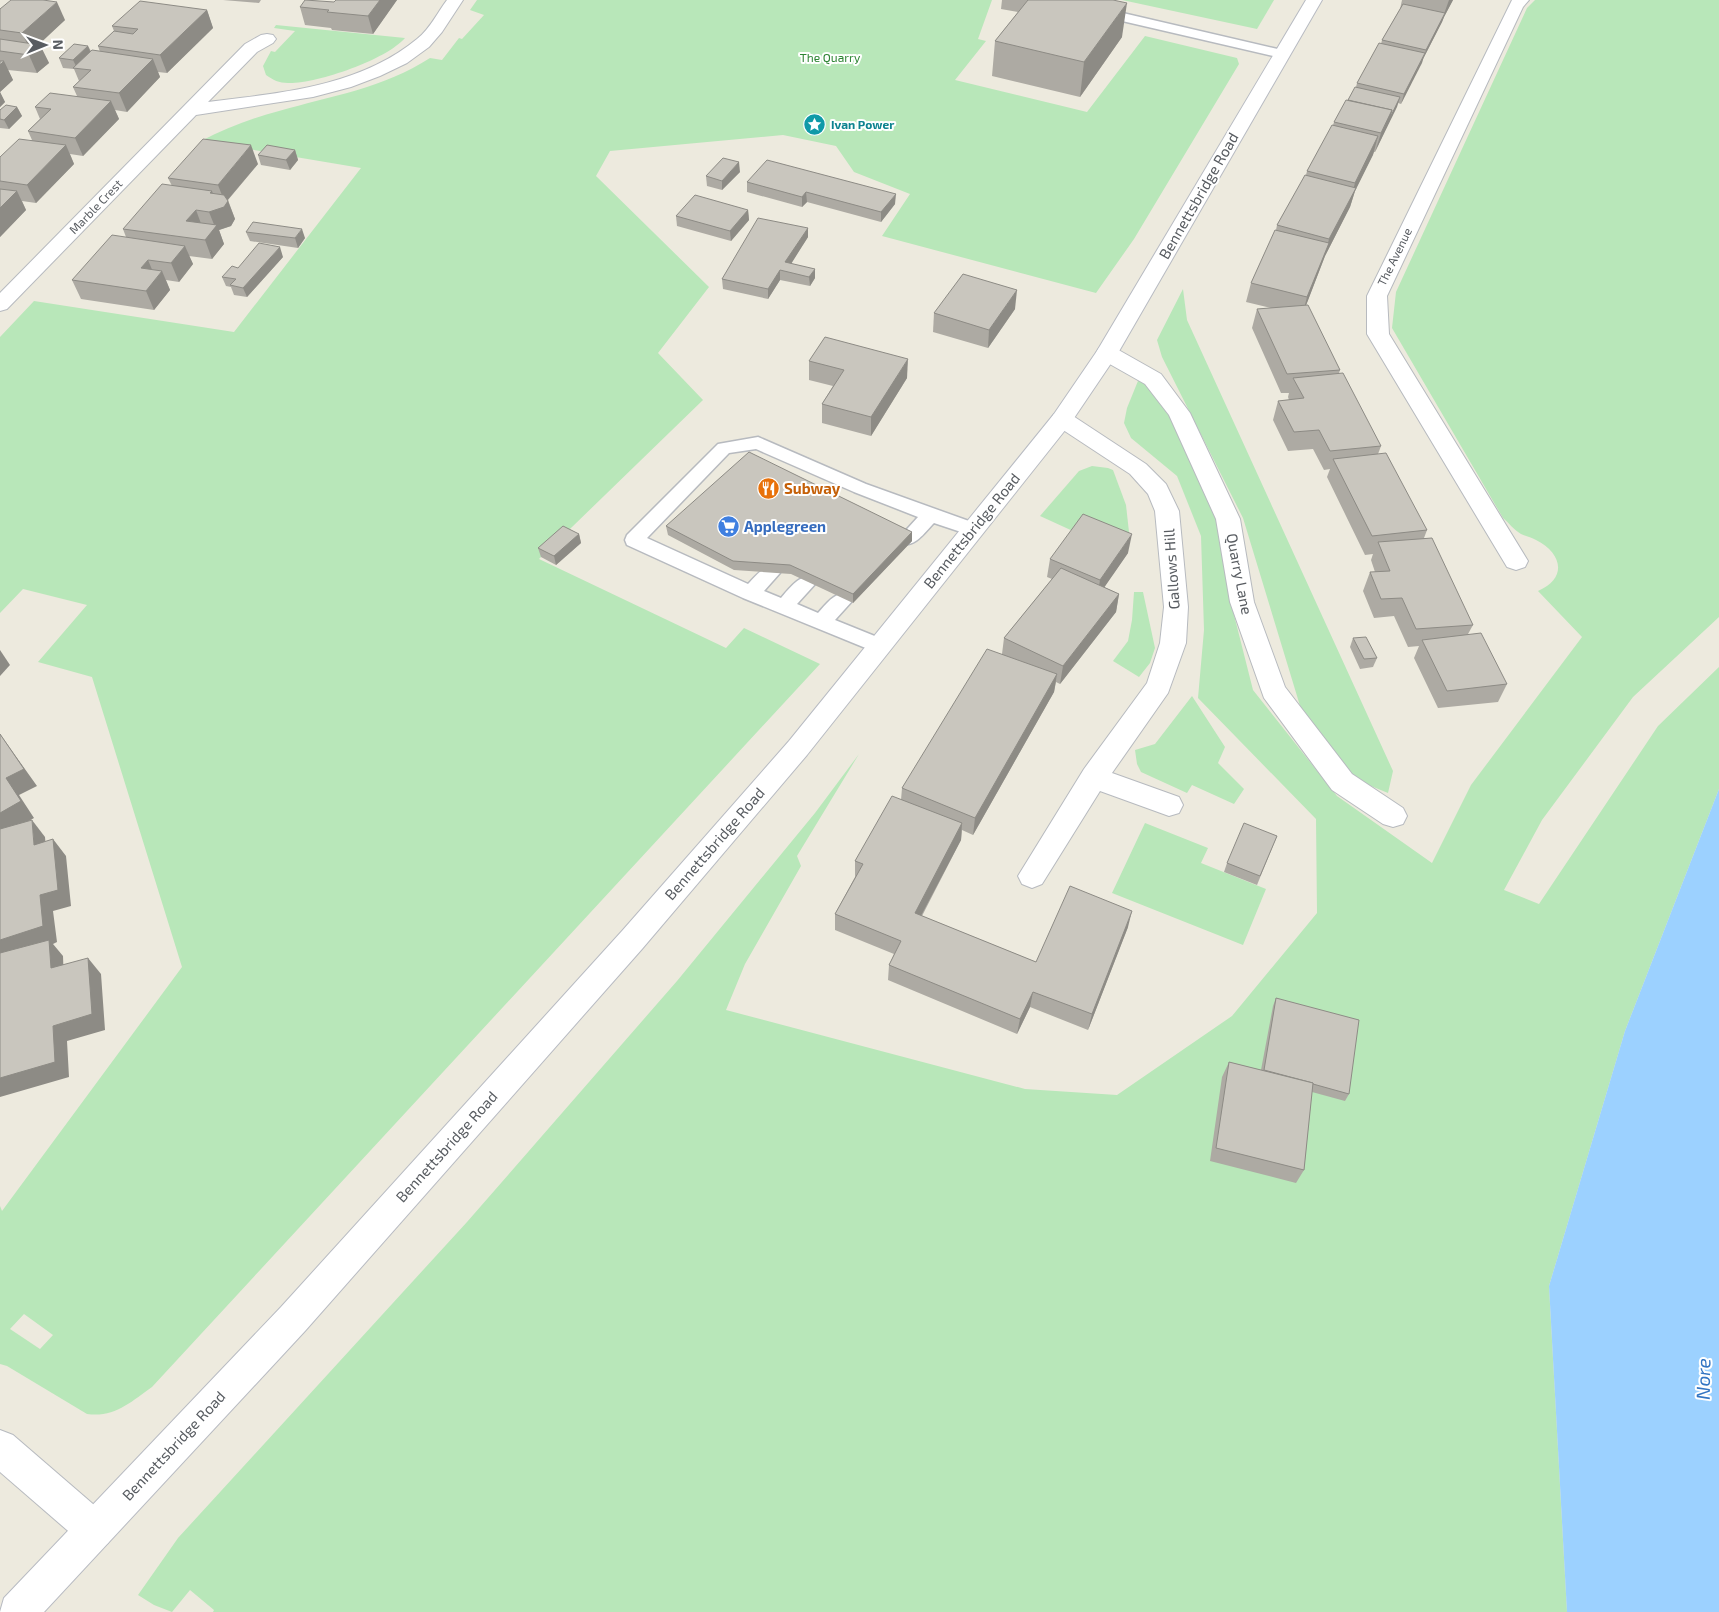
<svg xmlns="http://www.w3.org/2000/svg" width="1719" height="1612" font-family="'Exo 2',sans-serif">
<rect width="100%" height="100%" fill="#edeade"/>
<g fill="#b8e7b9" fill-rule="evenodd">
<path d="M477 0H992L978 39 986 41 955 80 1087 112 1145 36 1237 58 1239 64 1134 239 1096 293 882 236 910 194 854 172 836 146 783 135 610 151 596 176 709 287 658 353 703 400 539 559 726 648 744 628 820 664 152 1387C131 1402 114 1418 87 1414L7 1366 0 1364V1206L2 1211 182 967 92 677 38 662 87 605 23 589 0 613V337L34 301 234 332 361 168 201 141C226 128 252 118 279 111 331 96 384 88 430 58L442 60 459 38 462 39 484 15 470 10ZM24 1314 53 1335 40 1349 10 1329Z"/>
<polygon points="1122,0 1274,0 1257,29"/>
<path d="M1535 0H1719V617L1633 697 1542 820 1504 890 1539 904 1658 726 1719 667V789L1625 1031 1549 1286 1567 1612H213L214 1610 190 1590 172 1612 154 1605 138 1595 178 1538 467 1222 677 981 815 813 859 754 797 856 801 866 745 964 726 1010 1025 1089 1117 1095 1232 1016 1317 913 1316 819 1198 698 1204 630 1201 536 1177 476 1131 438 1124 423 1127 408 1140 376 1172 413 1223 523 1231 603 1253 690 1337 796 1432 863 1471 785 1582 637 1538 591C1568 578 1562 553 1536 540 1531 537 1525 536 1521 534 1514 530 1509 523 1503 518L1392 328 1396 292 1527 8Z"/>
<path d="M276 25 405 38C386 60 316 84 288 83 279 83 273 80 266 75L263 66 271 51 275 52 295 31 274 28Z"/>
<polygon points="1183,289 1187,320 1393,771 1388,793 1349,777 1304,719 1243,518 1162,357 1157,340"/>
<polygon points="1092,466 1108,468 1113,470 1126,505 1130,541 1075,532 1040,516 1079,471"/>
<polygon points="1134,592 1143,592 1155,648 1150,663 1139,677 1113,661 1128,641 1132,620"/>
<polygon points="1192,696 1225,747 1218,763 1244,789 1234,804 1192,785 1187,793 1141,772 1137,764 1135,750 1155,744"/>
<polygon points="1145,823 1208,848 1201,863 1266,889 1243,945 1112,893"/>
</g>
<polygon fill="#9cd1ff" points="1719,789 1719,1612 1567,1612 1549,1286 1625,1031"/>
<g fill="none" stroke-linecap="round" stroke-linejoin="round">
<defs>
<g id="service">
<polygon points="1097,7 1282,50 1289,54 1282,58 1092,14 1090,11"/>
<path d="M758 437 866 484 980 525 982 530 980 535 973 536 934 523C925 532 915 548 900 544L898 539 918 517 854 492 756 449 729 453 647 538 748 584C757 575 764 564 778 568L780 573 764 591 781 598C790 588 800 573 815 577L817 582 797 604 818 613C827 603 836 590 851 594L854 599 835 620 887 641 890 646 887 651 880 653 873 651 743 598 627 545 625 540 627 535 718 444Z"/>
</g>
<g id="minor">
<path d="M447 0H463L442 32 429 47 407 63 380 76 351 87 313 97 196 115 7 309 0 311V293L245 44 261 35 267 34 273 35 276 39 273 43 257 52 208 102C279 93 359 87 417 39 430 29 437 13 447 0Z"/>
<polygon points="1512,0 1529,0 1523,7 1387,296 1389,334 1528,561 1525,567 1516,570 1507,567 1367,334 1367,296"/>
<polygon points="1107,346 1115,348 1161,374 1190,413 1240,519 1254,602 1285,687 1352,774 1403,808 1407,816 1403,824 1393,827 1383,824 1332,790 1264,698 1230,602 1216,519 1169,415 1145,384 1099,358 1096,353 1099,348"/>
<polygon points="1062,412 1070,414 1146,464 1166,484 1179,511 1188,607 1186,643 1168,693 1112,773 1179,797 1183,805 1179,813 1169,816 1100,791 1042,884 1032,888 1022,884 1018,876 1084,769 1147,683 1160,643 1164,607 1155,511 1148,494 1130,474 1054,424 1051,419 1054,414"/>
<polygon points="0,1430 13,1435 108,1517 114,1530 108,1543 95,1549 82,1543 0,1472"/>
</g>
<polygon id="secondary" points="1306,0 1322,0 1118,353 1070,424 807,755 642,949 305,1331 44,1612 0,1612 4,1598 281,1307 622,931 789,741 1054,414 1097,351"/>
</defs>
<use href="#service" stroke="#b7babf" stroke-width="3"/>
<use href="#minor" stroke="#b7babf" stroke-width="2"/>
<use href="#secondary" stroke="#b8bbc2" stroke-width="2"/>
<use href="#service" fill="#fff" fill-rule="evenodd"/>
<use href="#minor" fill="#fff" fill-rule="evenodd"/>
<use href="#secondary" fill="#fff" fill-rule="evenodd"/>
</g>
<g fill="#adaaa3">
<polygon points="223,0 261,0 259,3"/>
<polygon points="336,0 397,0 373,34 332,30 331,28 305,25 300,7 334,2"/>
<polygon points="1002,0 1113,0 1122,37 1080,97 992,76 995,41 1018,12 1001,9"/>
<polygon points="1402,0 1453,0 1444,17 1442,22 1423,59 1401,104 1398,103 1375,152 1374,152 1355,191 1350,207 1325,256 1306,305 1340,370 1339,373 1381,446 1378,454 1427,530 1424,538 1473,625 1468,634 1507,684 1498,702 1438,708 1414,658 1419,646 1408,647 1394,616 1374,618 1363,591 1370,572 1375,572 1371,560 1373,554 1365,555 1327,477 1330,469 1324,470 1313,449 1288,451 1273,420 1278,401 1289,400 1288,397 1289,393 1281,393 1252,328 1257,309 1271,308 1246,302 1251,283 1276,230 1277,225 1306,175 1307,171 1333,125 1334,122 1356,87 1357,83 1381,44 1382,40 1400,9"/>
<polygon points="0,9 65,20 38,44 40,45 49,63 37,73 8,70 13,80 0,92 5,102 0,107"/>
<polygon points="207,10 213,28 167,73 158,72 160,77 127,112 115,110 119,119 83,156 70,154 74,164 36,203 22,201 26,210 0,237 0,157 32,140 28,131 40,119 35,107 77,96 73,87 79,81 74,69 63,68 59,58 88,46 91,51 100,52 98,46 114,31 112,26"/>
<polygon points="17,107 22,116 9,129 0,128 0,110"/>
<polygon points="295,150 298,160 290,170 261,165 258,155"/>
<polygon points="258,164 228,200 235,219 231,226 219,230 224,244 212,259 189,256 193,264 179,282 166,280 170,290 154,310 81,299 72,280 126,237 123,229 172,186 168,178"/>
<polygon points="740,172 722,190 707,186 706,176"/>
<polygon points="747,182 895,204 881,222 807,202 802,207 747,192"/>
<polygon points="748,210 749,220 731,241 677,226 676,216"/>
<polygon points="808,228 808,237 791,263 815,278 810,286 780,280 768,299 723,289 722,279"/>
<polygon points="246,232 305,238 298,248 250,241"/>
<polygon points="283,257 247,297 234,295 231,287 226,286 222,277 238,268"/>
<polygon points="1015,309 988,348 933,332 934,313"/>
<polygon points="809,361 907,378 871,436 822,423 822,404 833,386 809,380"/>
<polygon points="666,526 912,532 912,541 853,603 791,574 734,570 668,535"/>
<polygon points="579,534 581,543 556,565 541,557 538,548"/>
<polygon points="1128,553 1104,587 1119,594 1116,612 1060,684 1056,682 1054,692 973,835 962,830 961,840 922,916 1036,962 1128,927 1088,1030 1030,1007 1017,1034 888,980 889,965 894,954 835,930 835,914 855,877 855,861 901,800 902,788 1002,654 1004,638 1052,579 1047,577 1050,559"/>
<polygon points="1353,638 1377,658 1373,667 1360,669 1350,647"/>
<polygon points="1277,836 1257,885 1224,872 1227,863"/>
<polygon points="1276,998 1349,1094 1345,1101 1312,1092 1304,1170 1296,1183 1210,1161 1222,1077 1229,1062 1261,1070 1273,1006"/>
</g>
<g fill="#8d8b85">
<polygon points="380,0 397,0 373,34 368,16"/>
<polygon points="1449,0 1453,0 1444,17 1442,22 1423,59 1426,50 1444,14"/>
<polygon points="57,2 65,20 31,52 22,33"/>
<polygon points="1127,3 1122,37 1080,97 1084,62"/>
<polygon points="207,10 213,28 167,73 160,55"/>
<polygon points="40,45 49,63 37,73 29,55"/>
<polygon points="88,46 92,56 77,68 73,60"/>
<polygon points="1425,53 1422,63 1401,104 1404,94"/>
<polygon points="153,59 160,77 127,112 119,93"/>
<polygon points="4,61 13,80 0,92 5,102 0,107 0,63"/>
<polygon points="1400,97 1397,107 1375,152 1381,133 1392,110"/>
<polygon points="111,101 119,119 83,156 75,138"/>
<polygon points="17,107 22,116 9,129 4,120"/>
<polygon points="1378,136 1373,155 1355,191 1350,207 1325,256 1302,316 1307,297 1327,247 1329,239 1351,197 1355,183"/>
<polygon points="66,145 74,164 36,203 27,185"/>
<polygon points="251,145 258,164 225,203 218,185"/>
<polygon points="295,150 298,160 290,170 286,160"/>
<polygon points="739,162 740,172 722,190 722,181"/>
<polygon points="17,191 26,210 0,237 0,208"/>
<polygon points="212,191 218,209 228,201 235,219 231,226 219,230 224,244 212,259 205,240 215,227 209,212 210,193"/>
<polygon points="806,192 807,202 802,207 802,197"/>
<polygon points="896,194 895,204 881,222 881,212"/>
<polygon points="196,210 203,229 186,221"/>
<polygon points="748,210 749,220 731,241 730,231"/>
<polygon points="808,228 808,237 786,272 785,262"/>
<polygon points="302,229 305,238 298,248 295,238"/>
<polygon points="185,246 193,264 179,282 171,263"/>
<polygon points="280,247 283,257 247,297 243,288"/>
<polygon points="148,260 156,279 162,271 170,290 154,310 146,291 141,268"/>
<polygon points="815,269 815,278 810,286 809,277"/>
<polygon points="780,270 780,280 768,299 768,289"/>
<polygon points="1017,290 1015,309 988,348 989,330"/>
<polygon points="908,359 907,378 871,436 871,417"/>
<polygon points="912,532 912,541 853,603 853,594"/>
<polygon points="579,534 581,543 556,565 554,556"/>
<polygon points="1132,534 1128,553 1097,598 1100,580"/>
<polygon points="1119,594 1116,612 1060,684 1063,666"/>
<polygon points="0,650 10,665 0,676"/>
<polygon points="1057,674 1054,692 973,835 975,818"/>
<polygon points="0,734 37,786 19,795 34,818 0,837 0,813 6,778"/>
<polygon points="32,820 45,837 47,861 34,845"/>
<polygon points="962,823 961,840 914,929 915,913"/>
<polygon points="53,839 66,856 71,906 53,911 57,942 53,944 63,956 64,984 0,961 0,940 40,895"/>
<polygon points="1132,911 1128,927 1088,1030 1092,1014"/>
<polygon points="88,958 101,974 105,1030 67,1041 69,1077 0,1097 0,1078 53,1026"/>
<polygon points="1033,992 1030,1007 1017,1034 1020,1019"/>
</g>
<g fill="#c9c6be" stroke="#8d8b85">
<polygon points="11,0 43,0 57,2 22,33 0,30 0,9"/>
<polygon points="305,0 334,2 336,0 380,0 368,16 327,12 329,10 300,7"/>
<polygon points="1028,0 1113,0 1127,3 1084,62 995,41"/>
<polygon points="140,1 207,10 160,55 98,46 114,31 133,34 138,29 112,26"/>
<polygon points="1403,4 1445,13 1426,50 1382,40"/>
<polygon points="0,39 40,45 29,55 0,51"/>
<polygon points="1379,43 1425,53 1404,94 1357,83"/>
<polygon points="74,44 88,46 73,60 59,58"/>
<polygon points="92,50 153,59 119,93 73,87 91,70 73,68"/>
<polygon points="0,61 4,61 0,65"/>
<polygon points="1355,87 1400,97 1389,120 1392,110 1348,100"/>
<polygon points="50,93 111,101 75,138 28,131 51,109 35,107"/>
<polygon points="1346,100 1392,110 1381,133 1334,122"/>
<polygon points="6,105 17,107 4,120 0,119 0,110"/>
<polygon points="1332,125 1378,136 1355,183 1307,171"/>
<polygon points="19,139 66,145 27,185 0,181 0,157"/>
<polygon points="203,139 251,145 218,185 168,178"/>
<polygon points="267,145 295,150 286,160 258,155"/>
<polygon points="723,158 739,162 722,181 706,176"/>
<polygon points="767,160 896,194 881,212 806,192 802,197 747,182"/>
<polygon points="1305,175 1356,188 1329,239 1277,225"/>
<polygon points="162,184 212,191 210,193 224,195 228,201 224,207 209,212 196,210 186,221 217,225 205,240 123,229"/>
<polygon points="0,189 17,191 0,208"/>
<polygon points="695,195 748,210 730,231 676,216"/>
<polygon points="758,218 808,228 785,262 815,269 809,277 780,270 768,289 722,279"/>
<polygon points="253,222 302,229 295,238 246,232"/>
<polygon points="1275,230 1329,243 1307,297 1251,283"/>
<polygon points="112,235 185,246 171,263 148,260 141,268 162,271 146,291 72,280"/>
<polygon points="259,243 280,247 243,288 230,285 236,279 222,277 232,266 238,268"/>
<polygon points="963,274 1017,290 989,330 934,313"/>
<polygon points="1308,305 1340,370 1287,374 1257,309"/>
<polygon points="825,337 908,359 871,417 822,404 844,370 809,361"/>
<polygon points="1343,373 1381,446 1330,451 1319,430 1294,432 1278,401 1304,398 1293,378"/>
<polygon points="749,452 912,532 853,594 790,565 733,561 666,526"/>
<polygon points="1386,453 1427,530 1372,536 1333,459"/>
<polygon points="1083,514 1132,534 1100,580 1050,559"/>
<polygon points="563,526 579,534 554,556 538,548"/>
<polygon points="1432,538 1473,625 1416,629 1402,598 1381,599 1370,572 1390,571 1378,542"/>
<polygon points="1061,568 1119,594 1063,666 1004,638"/>
<polygon points="1481,633 1507,684 1447,691 1422,640"/>
<polygon points="1366,637 1377,658 1364,659 1353,638"/>
<polygon points="987,649 1057,674 975,818 902,788"/>
<polygon points="0,734 24,769 6,778 21,801 0,813"/>
<polygon points="892,796 962,823 915,913 1036,962 1070,886 1132,911 1092,1014 1033,992 1020,1019 889,965 901,941 835,914 863,864 855,861"/>
<polygon points="32,820 34,845 53,839 58,890 40,895 43,926 0,940 0,829"/>
<polygon points="1244,823 1277,836 1260,876 1227,863"/>
<polygon points="49,940 51,968 88,958 92,1014 53,1026 55,1062 0,1078 0,953"/>
<polygon points="1276,998 1359,1020 1349,1094 1313,1084 1313,1083 1264,1070"/>
<polygon points="1229,1062 1313,1083 1304,1170 1216,1148"/>
</g>
<defs>
<symbol id="sight-disc" viewBox="-11 -11 22 22"><circle r="9.5" fill="#0f9aa8" stroke="#fff"/><path d="M0-6L1.8-2.2L6-1.7L2.9 1.2L3.7 5.4L0 3.3L-3.7 5.4L-2.9 1.2L-6-1.7L-1.8-2.2Z" fill="#fff"/></symbol>
<symbol id="restaurant-disc" viewBox="-11 -11 22 22"><circle r="9.5" fill="#e8710a" stroke="#fff"/><path d="M-5-6h1v4h1v-4h1v4h1v-4h1v5L-1.5 .5V6h-2V.5L-5-1ZM5-6V6H3V1.5H1.5Q1.5-4 5-6Z" fill="#fff"/></symbol>
<symbol id="supermarket-disc" viewBox="-11 -11 22 22"><circle r="9.5" fill="#3f7fe0" stroke="#fff"/><path d="M-6-5.5h2.5l.6 2H6L4.5 2H-2.5L-4.4-4H-6ZM-1.5 3.2a1.3 1.3 0 1 0 .1 0ZM3 3.2a1.3 1.3 0 1 0 .1 0Z" fill="#fff"/></symbol>
</defs>
<g fill-rule="evenodd">
<use href="#sight-disc" x="802" y="112" width="25" height="25"/>
<use href="#restaurant-disc" x="756" y="476" width="25" height="25"/>
<use href="#supermarket-disc" x="716" y="514" width="25" height="25"/>
</g>
<g text-anchor="middle" stroke-width="4" stroke-linejoin="round" paint-order="stroke">
<g font-size="12" fill="#2d8433" stroke="#fff">
<text x="830" y="62">The Quarry</text>
</g>
<g font-size="12" font-weight="bold" fill="#0d838f" stroke="#fff" text-anchor="start">
<text x="831" y="129">Ivan Power</text>
</g>
<g font-size="12" fill="#585c61" stroke="#fff">
<text transform="translate(96 207) rotate(-46)" y="4">Marble Crest</text>
<text transform="translate(1395 257) rotate(-64)" y="4">The Avenue</text>
</g>
<g font-size="15" fill="#585c61" stroke="#fff">
<text transform="translate(1199 196) rotate(-60)" y="5">Bennettsbridge Road</text>
<text transform="translate(972 531) rotate(-51)" y="5">Bennettsbridge Road</text>
<text transform="translate(1172 569) rotate(-94)" y="5">Gallows Hill</text>
<text transform="translate(1239 574) rotate(79)" y="5">Quarry Lane</text>
<text transform="translate(715 844) rotate(-49)" y="5">Bennettsbridge Road</text>
<text transform="translate(447 1147) rotate(-48)" y="5">Bennettsbridge Road</text>
<text transform="translate(174 1446) rotate(-47)" y="5">Bennettsbridge Road</text>
</g>
<g font-size="15" font-weight="bold" fill="#c56008" stroke="#fff" text-anchor="start">
<text x="784" y="494">Subway</text>
</g>
<g font-size="15" font-weight="bold" fill="#366cbe" stroke="#fff" text-anchor="start">
<text x="744" y="532">Applegreen</text>
</g>
<g font-size="19" font-style="italic" fill="#3375c3" stroke="#fff">
<text transform="translate(1703 1379) rotate(-89)" y="7">Nore</text>
</g>
</g>
<g transform="translate(45 45) rotate(89)" stroke="#ffffff" stroke-width="4" paint-order="stroke">
<path d="M0-4L9 19L0 12L-9 19Z" fill="#585c61"/>
<text y="-8" font-size="14" font-weight="bold" text-anchor="middle" fill="#585c61">N</text>
</g>
</svg>
